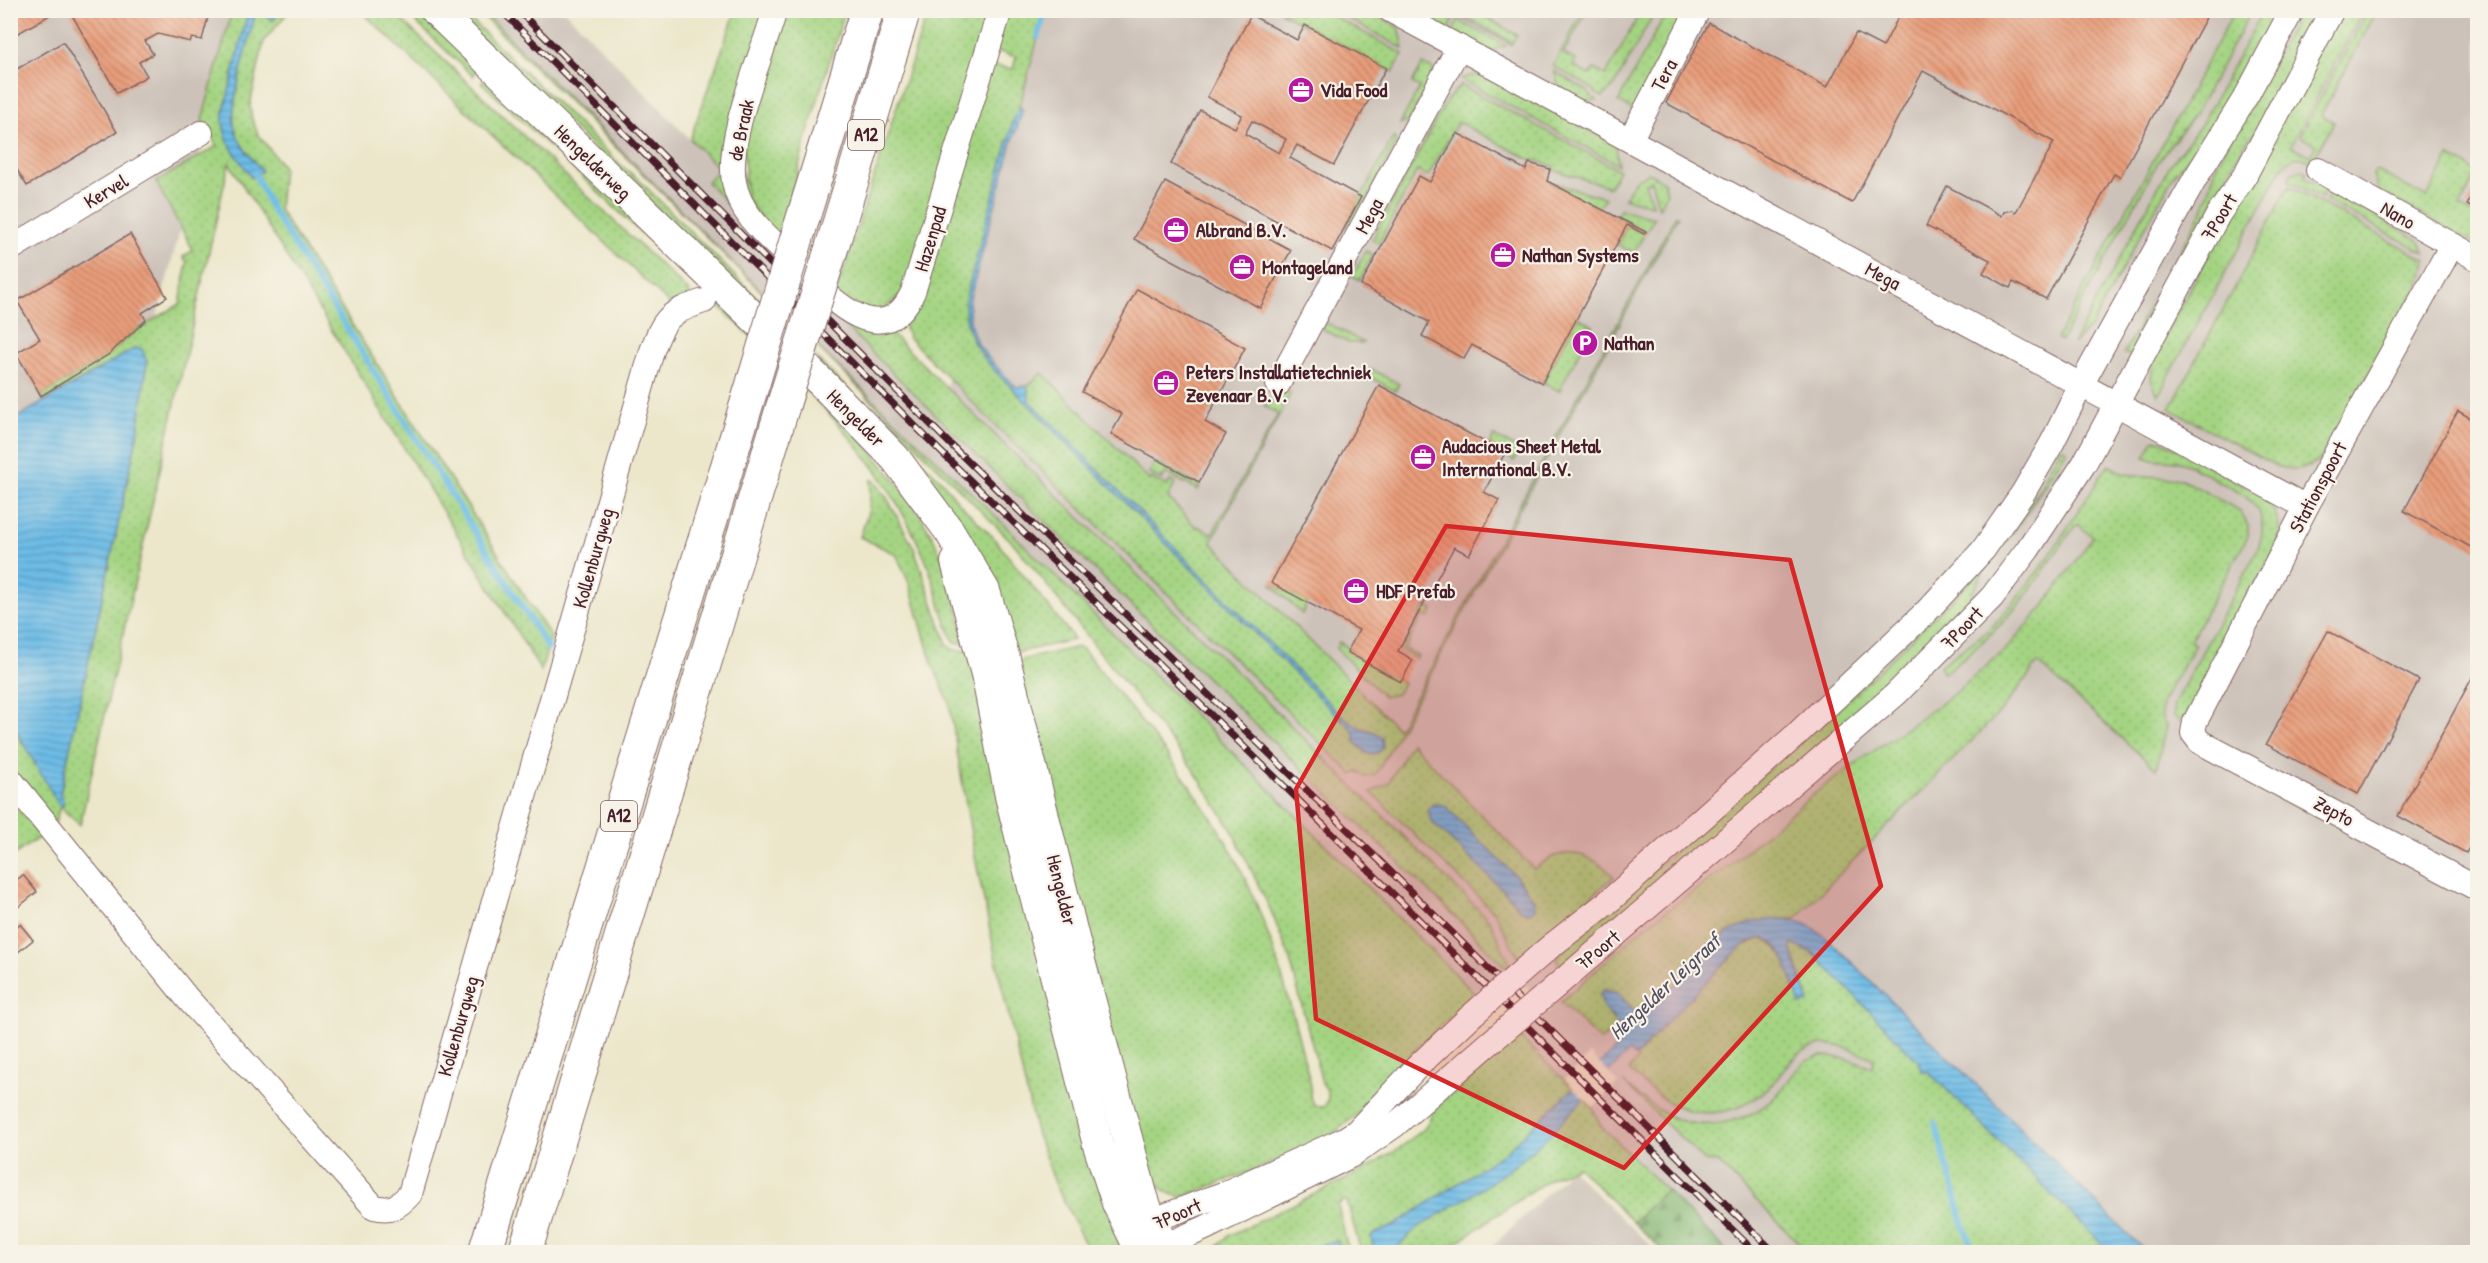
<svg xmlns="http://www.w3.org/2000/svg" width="2488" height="1263" font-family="'Patrick Hand',sans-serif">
<defs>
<pattern id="grass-dots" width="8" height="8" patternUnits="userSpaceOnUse" patternTransform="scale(1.5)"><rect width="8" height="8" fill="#a4d482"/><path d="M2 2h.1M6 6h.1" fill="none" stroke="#8fb670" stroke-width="1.8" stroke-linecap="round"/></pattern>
<pattern id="forest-firs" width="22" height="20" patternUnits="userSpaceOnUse" patternTransform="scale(1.5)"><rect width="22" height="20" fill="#83b670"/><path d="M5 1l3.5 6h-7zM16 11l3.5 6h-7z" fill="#6d935c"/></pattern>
<pattern id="water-rules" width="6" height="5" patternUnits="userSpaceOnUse" patternTransform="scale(1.5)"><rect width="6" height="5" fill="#6cbce7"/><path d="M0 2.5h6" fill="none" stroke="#5b98bb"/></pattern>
<pattern id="building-back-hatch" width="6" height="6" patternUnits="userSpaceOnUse" patternTransform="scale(1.5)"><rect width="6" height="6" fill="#e89d7a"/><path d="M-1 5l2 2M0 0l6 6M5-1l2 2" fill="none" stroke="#be7f64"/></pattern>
</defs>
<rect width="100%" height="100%" fill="#f7f3e8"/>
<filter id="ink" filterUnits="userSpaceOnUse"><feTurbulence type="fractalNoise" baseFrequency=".0167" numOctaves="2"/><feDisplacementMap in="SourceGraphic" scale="12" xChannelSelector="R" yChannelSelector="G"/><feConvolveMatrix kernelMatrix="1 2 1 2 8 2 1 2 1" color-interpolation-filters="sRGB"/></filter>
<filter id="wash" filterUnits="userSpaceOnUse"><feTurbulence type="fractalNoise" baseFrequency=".008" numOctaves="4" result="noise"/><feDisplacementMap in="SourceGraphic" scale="24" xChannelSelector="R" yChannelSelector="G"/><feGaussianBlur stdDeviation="1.35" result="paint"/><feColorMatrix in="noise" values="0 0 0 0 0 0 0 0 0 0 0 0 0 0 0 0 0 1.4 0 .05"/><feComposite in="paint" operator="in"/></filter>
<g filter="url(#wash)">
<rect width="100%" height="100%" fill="#ece7cb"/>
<g fill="#cdc2b9">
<polygon points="11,11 238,11 151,339 11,426"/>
<polygon points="483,11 565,11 719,169 708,182 776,255 763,292"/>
<polygon points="1045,11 2477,11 2477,1252 1728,1252 1600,1125 1593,1108 1618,1083 1590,1054 1565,1079 1520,1037 1552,1009 1506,968 1475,994 990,511 818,347 831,308 944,394"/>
<polygon points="1571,1170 1658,1252 1487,1252"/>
</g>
<g fill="url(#grass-dots)" stroke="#777a56" stroke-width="1.5">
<polygon points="2235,10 2251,11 2196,112 2158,162 2061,341 2057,338"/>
<polygon points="216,11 289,11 264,41 250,105 252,119 258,134 283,167 279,210 551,637 541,671 229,163 80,825 60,807 55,823 11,770 10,722 61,806 60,794 138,432 147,362 135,349 44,401 41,396 108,355 138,329 180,304 187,262 183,257 193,250 156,182 217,146 202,120 231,15"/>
<polygon points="361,11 392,11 690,293 688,300 673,307"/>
<polygon points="404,11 421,11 478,64 473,76"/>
<polygon points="451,11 462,11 624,168 636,177 761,302 760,306"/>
<polygon points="478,11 483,11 764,294"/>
<polygon points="736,11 770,11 728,143 776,255 707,182 719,169 690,139"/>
<polygon points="779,11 845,11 806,138 780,241 747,199 742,131"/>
<polygon points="928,11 995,11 912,285 878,314 835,296"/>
<polygon points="1006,11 1045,11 967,303 967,324 974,344 1019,394 1042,373 1150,481 1152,478 1167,486 1170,481 1175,483 1168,498 1197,528 1198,526 1212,534 1278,414 1264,406 1286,391 1291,393 1211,542 1398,729 1676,215 1678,216 1379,769 1374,775 1366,777 1357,771 1353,775 993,423 908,337 904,325 990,65 1013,69 1016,57 994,50"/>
<polygon points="1279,11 1324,11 1403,54 1393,72"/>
<polygon points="1334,11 1368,11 1399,27 1404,49"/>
<polygon points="1410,11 1440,11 1454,18 1448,31"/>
<polygon points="1448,11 1510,42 1511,41 1456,11 1475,11 1517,35 1511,45"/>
<polygon points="1583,11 1587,11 1563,54 1576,60 1573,66 1590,75 1594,69 1606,75 1641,11 1655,11 1615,85 1603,97 1595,93 1593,89 1553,66"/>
<polygon points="1667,11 1693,11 1637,112 1618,102"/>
<polygon points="2263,11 2287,11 2240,97 2174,175 2090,328 2073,344 2170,165 2201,125"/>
<polygon points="2300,11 2326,11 2274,111 2244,145 2130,356 2124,353 2203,210 2217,164"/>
<path d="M2339 11H2363L2291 146 2310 156 2316 145 2300 136 2368 11H2377L2321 115 2334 122 2312 162C2299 155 2291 156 2282 168L2158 396 2151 379 2154 356Z"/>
<polygon points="1458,20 1506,46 1486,52 1452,33"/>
<polygon points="1423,64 1433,69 1432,76 1408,122 1400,124 1420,87 1412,83"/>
<polygon points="1554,71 1589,92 1590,96 1597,100 1582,102 1560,90"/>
<polygon points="1475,75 1489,76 1616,145 1618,165 1460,79"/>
<polygon points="489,77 753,328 751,336 481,82"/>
<polygon points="1461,85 1619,170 1610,187 1553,170 1554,166 1527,158 1458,122 1428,176 1417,171 1379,243 1372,240 1447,100"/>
<polygon points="1394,136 1396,143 1351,229 1346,226"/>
<polygon points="2449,156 2477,172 2460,207 2477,216 2477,245 2378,191 2373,175 2376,170 2427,198"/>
<polygon points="2301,169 2307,172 2305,178 2327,188 2322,198 2288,180 2292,173"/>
<polygon points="1649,173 1664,182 1667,192 1659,208 1651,180 1645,183 1652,205 1625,198 1635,180"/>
<polygon points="1547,181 1605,198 1598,208"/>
<path d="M2289 186 2426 260 2423 276 2320 460C2304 470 2294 471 2276 466L2170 409Z"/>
<polygon points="2331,191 2419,240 2425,253 2326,201"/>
<polygon points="1620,209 1654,218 1646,232 1616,216"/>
<polygon points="1627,225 1644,234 1634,253 1618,245"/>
<polygon points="1366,251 1373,255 1360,280 1352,276"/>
<polygon points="830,311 887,330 893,335 1490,921 1510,964 1506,968 1472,933 1014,492"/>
<polygon points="1578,317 1593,326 1559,391 1543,382"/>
<polygon points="1326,322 1327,323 1364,343 1349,343 1322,329"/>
<path d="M818 347 990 511 1475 994 1413 1052 1367 1106 1320 1145 1182 1197C1165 1194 1158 1187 1148 1173L1012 662 1078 647 1083 649C1135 715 1192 779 1233 854 1272 927 1291 1006 1311 1086L1310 1096 1315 1106 1324 1107C1330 1098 1329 1091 1322 1083L1289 956 1270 909 1232 830 1193 769 1015 545Z"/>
<polygon points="815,357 942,481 958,502 993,537 1072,636 1073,640 1010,654 993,601"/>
<polygon points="1362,370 1373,370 1399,384 1395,391 1361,372"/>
<path d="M807 382C862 442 926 501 951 581 958 601 961 623 965 644L955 642 951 636C941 611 936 586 926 561 895 489 860 444 805 389Z"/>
<polygon points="1494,436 1520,450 1514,461 1490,445"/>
<path d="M2154 439 2163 441 2262 495C2275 509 2281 522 2279 541L2183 723 2174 716V704L2257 551C2273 511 2251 498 2218 481 2205 473 2192 465 2176 461 2166 459 2154 461 2144 457Z"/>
<polygon points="2061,447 2067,450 2021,522 1984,570 1962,614 1885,689 1562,967 1556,959 1560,956 1559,954 1855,693 1967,585 2014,527 2039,489"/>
<polygon points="1155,462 1200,486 1198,490 1166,473 1162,480 1149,473"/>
<path d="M2108 465 2124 474 2182 479 2240 511 2248 526V536L2190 641 2195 644 2163 700C2160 709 2160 718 2166 726L2156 769 2038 663 2002 710 1795 919H1776L1728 932 1642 1019 1616 991 1609 992 1606 989 1602 1005 1623 1032 1616 1039 1609 1033 1600 1041 1561 1002 1640 930 1727 867 1815 793 1958 691 2009 646 2044 606 2093 537 2077 524C2057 549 2040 578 2020 603 1998 630 1972 652 1944 673L1940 666 1989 630 2015 601 2048 558Z"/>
<polygon points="871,480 874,480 887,498 914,548 947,644 953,650 972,650 1135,1252 1089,1252 1055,1183 1036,1132 999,974 975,857 949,703 932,663 909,583 896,554 860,537 869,509"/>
<polygon points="1271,583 1307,602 1302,614 1273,586"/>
<polygon points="1425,606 1433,610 1429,618 1423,615 1405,649 1418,656 1416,659 1401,650"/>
<polygon points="1339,642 1349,648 1347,652 1403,683 1397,694 1384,697 1336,648"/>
<path d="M1411 743 1534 869C1541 864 1551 856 1559 855 1581 850 1600 862 1614 877L1518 957 1495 913 1371 792 1388 784Z"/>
<polygon points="10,799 41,836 11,857 10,857"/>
<path d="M1759 939C1787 941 1791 984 1801 1005L1809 1001 1791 948 1792 944 1813 953 1919 1062 1921 1071 1929 1072 2110 1252H1808L1718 1162 1705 1161 1623 1082C1639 1095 1656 1111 1676 1119 1710 1132 1754 1120 1778 1094 1790 1080 1801 1057 1822 1056 1839 1055 1857 1063 1872 1068L1874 1059C1857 1051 1832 1040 1813 1047 1793 1053 1786 1069 1773 1083 1744 1113 1706 1122 1668 1102 1654 1094 1641 1081 1629 1070L1638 1060 1636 1057 1661 1028 1742 946Z"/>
<polygon points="1520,1037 1593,1108 1600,1125 1666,1190 1633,1222 1578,1167 1551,1178 1443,1252 1361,1252 1347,1201 1342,1201 1338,1206 1347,1245 1346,1252 1340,1252 1338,1241 1326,1243 1305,1252 1211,1252 1228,1236 1362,1171 1397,1150 1425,1128 1436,1106"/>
</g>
<polygon fill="url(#forest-firs)" stroke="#666a4e" stroke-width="1.5" points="1666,1190 1728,1252 1664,1252 1633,1222"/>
<g fill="url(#water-rules)" stroke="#5b6e89" stroke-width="1.5">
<path d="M248 11H277L275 19 272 20 261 12 255 15C250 38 230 105 234 124 237 143 251 157 262 171L252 178C239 159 222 141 223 116Z"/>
<path d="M1020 107 1023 110 1012 142 969 301C967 341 986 356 1012 383L1017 387 1026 386 1028 388 1029 400 1339 713 1358 727 1374 732 1382 737 1383 748 1377 753 1368 754 1355 742V734L1347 724 1332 711 996 372C976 350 964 331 965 300L1014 118Z"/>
<polygon points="135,348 142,349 147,362 138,432 60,794 64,804 60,807 11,722 11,421"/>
<polygon points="1433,804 1444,805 1517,877 1534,900 1535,909 1530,913 1521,911 1507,894 1431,821 1428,809"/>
<path d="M1776 919C1802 919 1810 924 1830 941L2146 1252H2110L1929 1072 1921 1071 1919 1062 1813 953 1792 944 1791 948 1809 1002 1800 1005C1795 991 1783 945 1769 940 1759 936 1750 942 1742 946L1661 1028 1636 1057 1629 1051 1549 1136 1523 1159 1486 1186 1417 1228 1392 1252H1374L1371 1237 1374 1234 1395 1225 1504 1153 1621 1044 1616 1039 1623 1031 1602 1005V998L1599 994 1605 989 1609 992 1616 991 1642 1019 1728 932 1756 921Z"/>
<polygon points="1338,1241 1340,1252 1305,1252 1326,1243"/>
</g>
<polygon fill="#ece7cb" points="1598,1062 1611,1075 1586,1101 1571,1086"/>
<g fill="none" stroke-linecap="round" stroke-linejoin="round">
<g stroke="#6cbce7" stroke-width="6">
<polyline points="1038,37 1045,10"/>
<polyline points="256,176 270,206 548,648"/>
<polyline points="1935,1123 1964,1227 1974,1252"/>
</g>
</g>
<g id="blocks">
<g fill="url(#building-back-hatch)" fill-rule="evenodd">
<polygon points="10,10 48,10 50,15 10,38"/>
<polygon points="69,10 210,10 202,40 192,38 190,42 158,34 145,41 153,54 139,62 147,76 117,93"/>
<polygon points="1902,10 2210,10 2120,177 2114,174 2046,299 2013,282 2010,288 1983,273 1990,260 1926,226 1947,186 2002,216 2004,212 2013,210 2016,212 2054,142 1923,71 1852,203 1666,103 1709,23 1827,87 1856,33 1883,47"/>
<path d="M1251 15 1297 40 1305 25 1386 68 1334 165 1297 145 1290 158 1361 197 1332 251 1171 164 1200 110 1235 128 1242 115 1207 97ZM1252 121 1286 139 1279 153 1245 134Z"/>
<polygon points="63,42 117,132 27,186 10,159 10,73"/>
<polygon points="1457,133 1526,170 1529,163 1550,169 1547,181 1646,232 1644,234 1627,225 1542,383 1472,345 1464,359 1422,336 1429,322 1361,285 1419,176 1430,182"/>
<polygon points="1165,182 1291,250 1260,308 1134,239"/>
<polygon points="2478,186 2478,211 2467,205"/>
<polygon points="130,234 167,297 142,313 146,320 108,355 41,396 16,353 40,339 17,301"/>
<polygon points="1137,289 1245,348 1205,422 1226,434 1199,482 1111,434 1122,414 1082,392"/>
<polygon points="1379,385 1505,453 1484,492 1499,500 1469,555 1454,547 1398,651 1413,660 1401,682 1347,652 1359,630 1271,583"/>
<polygon points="2478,409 2478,551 2404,511 2458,411 2472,419"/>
<polygon points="2328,631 2419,680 2358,794 2266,744"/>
<polygon points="2473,676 2478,678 2478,832 2466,853 2398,816"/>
<polygon points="23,875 37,892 12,912 10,885"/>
<polygon points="20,924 33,940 18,952 10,947 10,931"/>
</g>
</g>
</g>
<g filter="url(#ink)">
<use href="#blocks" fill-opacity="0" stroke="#836563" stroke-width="1.5"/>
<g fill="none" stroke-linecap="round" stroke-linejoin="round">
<defs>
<g id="minor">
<path d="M775 10C762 57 726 135 734 182 740 217 772 240 796 264 826 294 882 358 913 292L1000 10"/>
<polyline points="1390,10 2306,507"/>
<polyline points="1630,140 1698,10"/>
<polyline points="2318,170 2478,259"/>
<polyline points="2452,245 2306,507 2195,722 2193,733 2200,742 2478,889"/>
<polyline points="10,249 201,133"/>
<polyline points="1278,384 1459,47"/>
<path d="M10 779 187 998 374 1207C392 1211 398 1207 410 1194L652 351C664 317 670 312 704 301"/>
<polyline points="1551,946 1608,902 1797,734 1926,612 1983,550 2023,493 2052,443 2081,385 2196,177 2248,93 2292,10"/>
<polyline points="1569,975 1896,694 1992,597 2028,549 2084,464 2218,215 2245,175 2332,10"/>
<polyline points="1471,1016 1418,1066 1357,1131 1343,1140 1223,1194 1151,1221 1135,1241 1164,1246 1205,1228 1350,1156 1395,1125 1492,1041"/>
</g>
<g id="major">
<polyline points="435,10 826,387 895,458 950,532 985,591 1005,659 1075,942 1142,1194 1151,1221 1167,1252"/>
<polyline points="956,562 987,678 1010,796 1098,1145 1117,1203 1141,1252"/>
</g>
<g id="highway">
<polyline points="799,231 867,10"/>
<polyline points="828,260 904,10"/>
<polyline points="485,1252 754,380"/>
<polyline points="525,1252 783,406"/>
</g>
</defs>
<use href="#minor" stroke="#836563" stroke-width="26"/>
<use href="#major" stroke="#836563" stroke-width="32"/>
<use href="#highway" stroke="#836563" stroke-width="35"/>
<use href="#minor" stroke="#fff" stroke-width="24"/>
<use href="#major" stroke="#fff" stroke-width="30"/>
<use href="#highway" stroke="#fff" stroke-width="33"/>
<defs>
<g id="rail">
<polyline points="501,10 940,451 1273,775 1755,1252"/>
<polyline points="518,10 948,442 1385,866 1774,1252"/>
</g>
</defs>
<use href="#rail" stroke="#4a1f2b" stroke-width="7"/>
<use href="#rail" stroke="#f7f3e8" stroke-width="4.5" stroke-dasharray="14" stroke-linecap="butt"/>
<defs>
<g id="minor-bridge">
<polyline points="1471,1016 1551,946"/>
<polyline points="1492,1041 1569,975"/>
</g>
<g id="highway-bridge">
<polyline points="754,380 799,231"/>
<polyline points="783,406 828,260"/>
</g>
</defs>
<use href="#minor-bridge" stroke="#836563" stroke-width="26" stroke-linecap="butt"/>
<use href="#highway-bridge" stroke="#836563" stroke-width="35" stroke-linecap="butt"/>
<use href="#minor-bridge" stroke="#fff" stroke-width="24"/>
<use href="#highway-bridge" stroke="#fff" stroke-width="33"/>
</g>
</g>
<path fill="#d62828" fill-opacity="0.2" stroke="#d62828" stroke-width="4.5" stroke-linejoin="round" d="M1446 526 1790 560 1881 886 1624 1168 1316 1019 1296 789Z"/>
<defs>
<symbol id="office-disc" viewBox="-11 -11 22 22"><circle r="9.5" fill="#b5179e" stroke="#f7f3e8"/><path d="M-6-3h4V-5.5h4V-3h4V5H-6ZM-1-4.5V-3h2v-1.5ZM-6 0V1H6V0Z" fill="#fff"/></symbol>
<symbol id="parking-disc" viewBox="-11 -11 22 22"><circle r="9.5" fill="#b5179e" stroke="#f7f3e8"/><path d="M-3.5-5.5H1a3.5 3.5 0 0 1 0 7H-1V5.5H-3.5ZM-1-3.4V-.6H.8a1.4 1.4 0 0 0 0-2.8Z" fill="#fff"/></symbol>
</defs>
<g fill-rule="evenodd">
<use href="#office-disc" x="1286" y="75" width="30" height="30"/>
<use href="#office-disc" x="1161" y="215" width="30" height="30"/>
<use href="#office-disc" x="1488" y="240" width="30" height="30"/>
<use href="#office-disc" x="1227" y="252" width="30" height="30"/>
<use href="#parking-disc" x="1570" y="328" width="30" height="30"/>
<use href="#office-disc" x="1151" y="368" width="30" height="30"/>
<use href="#office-disc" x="1408" y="442" width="30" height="30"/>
<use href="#office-disc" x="1341" y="576" width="30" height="30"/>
</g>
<g text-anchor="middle" stroke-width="4.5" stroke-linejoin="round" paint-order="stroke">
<g fill="#f7f3e8" stroke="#7e5f64" stroke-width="1.5">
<rect x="848" y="120" width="36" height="30" rx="4.5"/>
<rect x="601" y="801" width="36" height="30" rx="4.5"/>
</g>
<g font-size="18" font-weight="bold" fill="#4a1f2b">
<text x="866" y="141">A12</text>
<text x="619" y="822">A12</text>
</g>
<g font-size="20" fill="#4a1f2b" stroke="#f7f3e8">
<text transform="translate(1664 75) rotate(-62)" y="7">Tera</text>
<text transform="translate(741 130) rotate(-78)" y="7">de Braak</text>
<text transform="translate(593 162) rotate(44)" y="7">Hengelderweg</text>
<text transform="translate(106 191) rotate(-31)" y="7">Kervel</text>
<text transform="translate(2398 215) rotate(30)" y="7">Nano</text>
<text transform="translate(1369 216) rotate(-62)" y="7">Mega</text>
<text transform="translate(2219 217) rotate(-59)" y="7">7Poort</text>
<text transform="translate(930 239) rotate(-73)" y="7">Hazenpad</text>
<text transform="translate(1883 276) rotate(28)" y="7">Mega</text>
<text transform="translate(856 418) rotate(45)" y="7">Hengelder</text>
<text transform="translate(2318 487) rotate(-62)" y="7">Stationspoort</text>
<text transform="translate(593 558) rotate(-74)" y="7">Kollenburgweg</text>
<text transform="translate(1962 628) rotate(-46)" y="7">7Poort</text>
<text transform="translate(2334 811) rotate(28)" y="7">Zepto</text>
<text transform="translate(1062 890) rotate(76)" y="7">Hengelder</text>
<text transform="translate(1598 950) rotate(-40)" y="7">7Poort</text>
<text transform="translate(458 1026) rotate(-74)" y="7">Kollenburgweg</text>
<text transform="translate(1177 1214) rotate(-24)" y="7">7Poort</text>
</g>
<g font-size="20" font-weight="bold" fill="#4a1f2b" stroke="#f7f3e8" text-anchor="start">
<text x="1320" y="97">Vida Food</text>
<text x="1196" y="237">Albrand B.V.</text>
<text x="1522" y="262">Nathan Systems</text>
<text x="1262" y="274">Montageland</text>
<text x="1604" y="350">Nathan</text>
<text x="1186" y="379">Peters Installatietechniek<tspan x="1186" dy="23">Zevenaar B.V.</tspan></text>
<text x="1442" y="453">Audacious Sheet Metal<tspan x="1442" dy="23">International B.V.</tspan></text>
<text x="1376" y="598">HDF Prefab</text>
</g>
<g font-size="21" font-style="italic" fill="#544e63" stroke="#f7f3e8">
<text transform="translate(1665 987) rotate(-43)" y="7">Hengelder Leigraaf</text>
</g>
</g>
<rect width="2488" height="1263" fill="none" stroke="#f7f3e8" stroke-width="36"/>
</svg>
